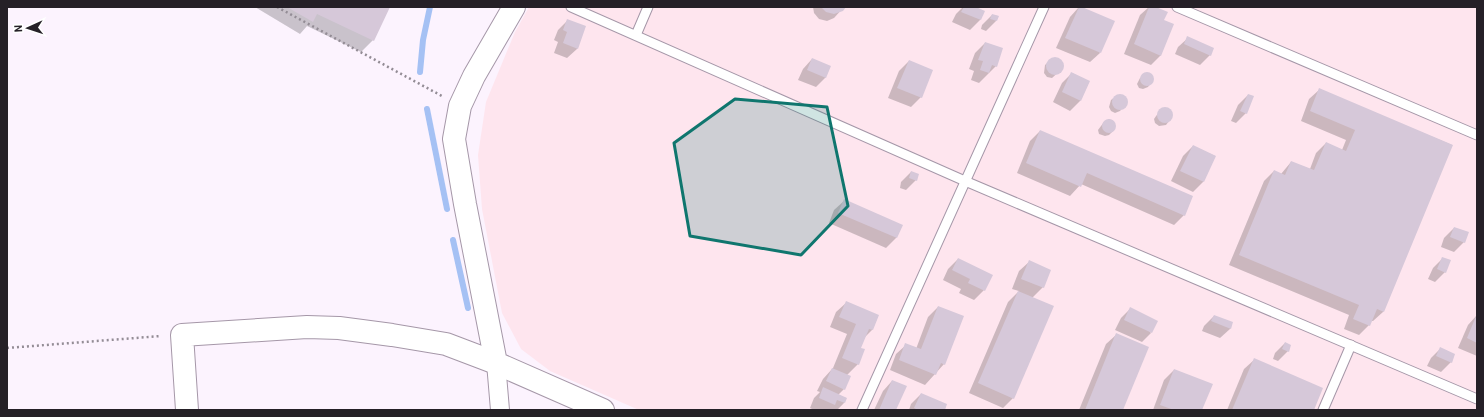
<svg xmlns="http://www.w3.org/2000/svg" width="1484" height="417" font-family="Barlow,sans-serif">
<rect width="100%" height="100%" fill="#fcf3fe"/>
<polygon fill="#fee5ee" points="529,7 1477,7 1477,410 639,410 550,371 521,349 502,313 482,209 478,155 486,102 515,32"/>
<g fill="#0003">
<polygon points="255,7 388,7 373,40 361,52 307,26 300,34"/>
<polygon points="813,7 844,7 834,18 827,21 819,19 814,13"/>
<polygon points="963,7 974,7 983,11 980,20 970,30 952,22 956,14"/>
<polygon points="1079,7 1100,53 1090,62 1056,48 1070,17"/>
<polygon points="1149,7 1154,7 1163,21 1161,55 1151,65 1124,54 1140,15"/>
<polygon points="992,15 998,16 996,21 986,31 981,29 982,25"/>
<polygon points="568,20 585,27 577,49 567,58 554,53 558,42 554,40 558,30"/>
<polygon points="1188,38 1210,55 1200,65 1175,54 1178,47"/>
<polygon points="985,43 996,66 979,83 971,80 974,71 969,69 975,53"/>
<polygon points="1053,58 1058,58 1063,64 1062,69 1052,78 1047,77 1044,73 1045,65"/>
<polygon points="812,59 826,77 816,87 798,80 803,69"/>
<polygon points="909,61 921,97 911,107 888,98 899,71"/>
<polygon points="1072,73 1089,82 1080,101 1070,111 1053,102 1062,83"/>
<polygon points="1147,73 1152,76 1153,80 1148,87 1143,89 1139,88 1137,84 1140,78"/>
<polygon points="1319,90 1452,145 1383,312 1373,321 1371,321 1369,325 1359,335 1344,329 1349,315 1229,265 1264,181 1274,171 1281,174 1291,162 1310,169 1316,153 1326,143 1342,150 1346,140 1301,121 1309,99"/>
<polygon points="1121,95 1125,97 1126,104 1120,111 1115,113 1111,111 1109,107 1111,100 1115,97"/>
<polygon points="1248,95 1246,113 1236,123 1231,121 1238,105"/>
<polygon points="1166,108 1170,110 1172,117 1166,125 1159,126 1155,123 1154,119 1161,109"/>
<polygon points="1109,119 1113,121 1115,125 1113,131 1109,135 1105,136 1099,134 1098,130 1104,122"/>
<polygon points="1040,131 1184,215 1174,225 1081,184 1070,196 1017,173 1030,141"/>
<polygon points="1193,146 1215,156 1203,182 1193,192 1171,181 1183,156"/>
<polygon points="911,172 916,180 906,190 900,188 901,182"/>
<polygon points="844,201 901,225 896,238 886,248 829,223 834,210"/>
<polygon points="1454,228 1464,242 1454,252 1441,247 1444,238"/>
<polygon points="1443,258 1445,272 1435,282 1428,279 1433,268"/>
<polygon points="958,259 984,290 974,300 959,293 961,289 943,280 948,269"/>
<polygon points="1029,262 1043,287 1032,298 1013,398 1003,408 969,393 1008,302 1019,291 1012,289 1019,271"/>
<polygon points="846,303 878,316 872,330 864,338 860,348 858,364 847,375 844,389 838,395 846,398 844,403 837,410 814,410 810,408 814,398 820,392 817,391 823,379 833,368 847,334 830,327 836,312"/>
<polygon points="938,307 944,364 925,385 890,370 896,354 906,345 916,349 928,317"/>
<polygon points="1130,309 1151,333 1142,342 1115,330 1121,318"/>
<polygon points="1477,315 1477,356 1458,348 1468,325"/>
<polygon points="1214,316 1232,323 1230,329 1220,338 1202,331 1204,326"/>
<polygon points="1116,335 1122,410 1079,410 1106,344"/>
<polygon points="1285,343 1288,351 1278,361 1273,359 1275,353"/>
<polygon points="1440,349 1451,362 1441,372 1427,366 1431,358"/>
<polygon points="1254,360 1313,410 1227,410 1244,369"/>
<polygon points="1174,370 1201,410 1153,410 1164,380"/>
<polygon points="892,381 895,410 874,410 883,391"/>
<polygon points="921,394 943,410 909,410 911,404"/>
</g>
<g fill="none" stroke-linecap="round" stroke-linejoin="round">
<g stroke="#a5c1f4" stroke-width="6">
<polyline points="420,72 423,40 430,7"/>
<polyline points="427,109 447,209"/>
<polyline points="453,240 468,308"/>
</g>
</g>
<g fill="#d6c8d9">
<polygon points="287,7 390,7 374,41 317,14 313,22"/>
<polygon points="821,7 846,7 843,11 834,14 826,12"/>
<polygon points="964,7 976,7 985,11 981,20 961,12"/>
<polygon points="1079,7 1082,7 1115,21 1101,53 1065,38"/>
<polygon points="1149,7 1156,7 1168,12 1164,20 1174,24 1161,56 1134,44"/>
<polygon points="992,14 999,16 997,21 990,19"/>
<polygon points="567,19 586,26 578,49 563,43 567,32 563,30"/>
<polygon points="1187,36 1214,48 1211,56 1184,44"/>
<polygon points="985,42 1003,48 997,67 992,65 989,73 980,70 983,61 978,60"/>
<circle cx="1055" cy="66" r="9"/>
<polygon points="812,58 831,66 826,78 807,70"/>
<polygon points="909,60 933,70 922,98 897,88"/>
<polygon points="1071,72 1090,81 1081,101 1062,92"/>
<circle cx="1147" cy="79" r="7"/>
<polygon points="1319,88 1453,145 1384,312 1377,309 1370,326 1353,319 1359,305 1239,255 1274,170 1285,175 1291,161 1314,170 1326,142 1346,151 1355,130 1310,111"/>
<polygon points="1248,94 1254,96 1247,114 1240,111"/>
<circle cx="1120" cy="102" r="8"/>
<circle cx="1165" cy="115" r="8"/>
<circle cx="1109" cy="126" r="7"/>
<polygon points="1040,130 1193,196 1185,216 1087,173 1081,187 1026,163"/>
<polygon points="1193,145 1216,156 1204,182 1180,171"/>
<polygon points="911,171 919,174 917,181 909,178"/>
<polygon points="844,199 903,225 897,238 838,213"/>
<polygon points="1454,227 1469,232 1465,243 1450,237"/>
<polygon points="1442,257 1451,260 1446,273 1437,269"/>
<polygon points="958,258 993,275 985,291 968,283 970,279 952,270"/>
<polygon points="1029,260 1051,270 1044,288 1021,279"/>
<polygon points="1018,291 1054,306 1014,399 978,383"/>
<polygon points="846,301 879,315 873,330 869,329 861,348 865,349 859,365 842,358 856,324 839,317"/>
<polygon points="938,306 964,316 945,365 941,363 936,375 899,360 905,343 921,349"/>
<polygon points="1130,307 1158,321 1152,333 1124,320"/>
<polygon points="1477,314 1477,343 1467,338"/>
<polygon points="1214,315 1233,322 1231,329 1211,321"/>
<polygon points="1116,333 1149,347 1123,410 1085,410"/>
<polygon points="1285,342 1291,345 1289,352 1282,349"/>
<polygon points="1440,347 1455,354 1452,363 1436,356"/>
<polygon points="1254,358 1323,388 1314,410 1232,410"/>
<polygon points="832,368 851,376 845,390 826,381"/>
<polygon points="1174,369 1213,384 1202,410 1174,410 1160,405"/>
<polygon points="892,380 907,386 896,410 879,410"/>
<polygon points="823,387 847,398 845,403 837,400 835,405 819,398"/>
<polygon points="921,393 947,404 945,410 918,410 914,408"/>
</g>
<g fill="none" stroke-linecap="round" stroke-linejoin="round">
<defs>
<g id="lane">
<polyline points="571,7 965,181 1477,399"/>
<polyline points="1177,7 1477,135"/>
<polyline points="636,35 648,7"/>
<polyline points="862,410 1044,7"/>
<polyline points="1323,410 1351,345"/>
</g>
<polyline id="street" points="496,363 500,410"/>
<g id="secondary">
<polyline points="514,7 474,76 460,106 454,139 465,204 496,363 603,410"/>
<polyline points="187,410 182,335 307,327 339,328 392,335 446,344 496,363"/>
</g>
</defs>
<use href="#lane" stroke="#a597a8" stroke-width="11"/>
<use href="#street" stroke="#a597a8" stroke-width="20"/>
<use href="#secondary" stroke="#a597a8" stroke-width="24"/>
<g stroke="#938c95" stroke-width="2.5" stroke-dasharray="2 3" stroke-linecap="butt">
<polyline points="277,7 442,96"/>
<polyline points="7,348 161,336"/>
</g>
<use href="#lane" stroke="#fff" stroke-width="9"/>
<use href="#street" stroke="#fff" stroke-width="18"/>
<use href="#secondary" stroke="#fff" stroke-width="22"/>
</g>
<path fill="#0f766e" fill-opacity="0.2" stroke="#0f766e" stroke-width="3" stroke-linejoin="round" d="M735 99 827 107 848 206 801 255 690 236 674 143Z"/>
<rect width="1484" height="417" fill="none" stroke="#252027" stroke-width="16"/>
<g transform="translate(28 28) rotate(267)" stroke="#ffffff" stroke-width="3" paint-order="stroke">
<path d="M0-3L7 15L0 10L-7 15Z" fill="#252027"/>
<text y="-6" font-size="11" font-weight="bold" text-anchor="middle" fill="#252027">N</text>
</g>
</svg>
